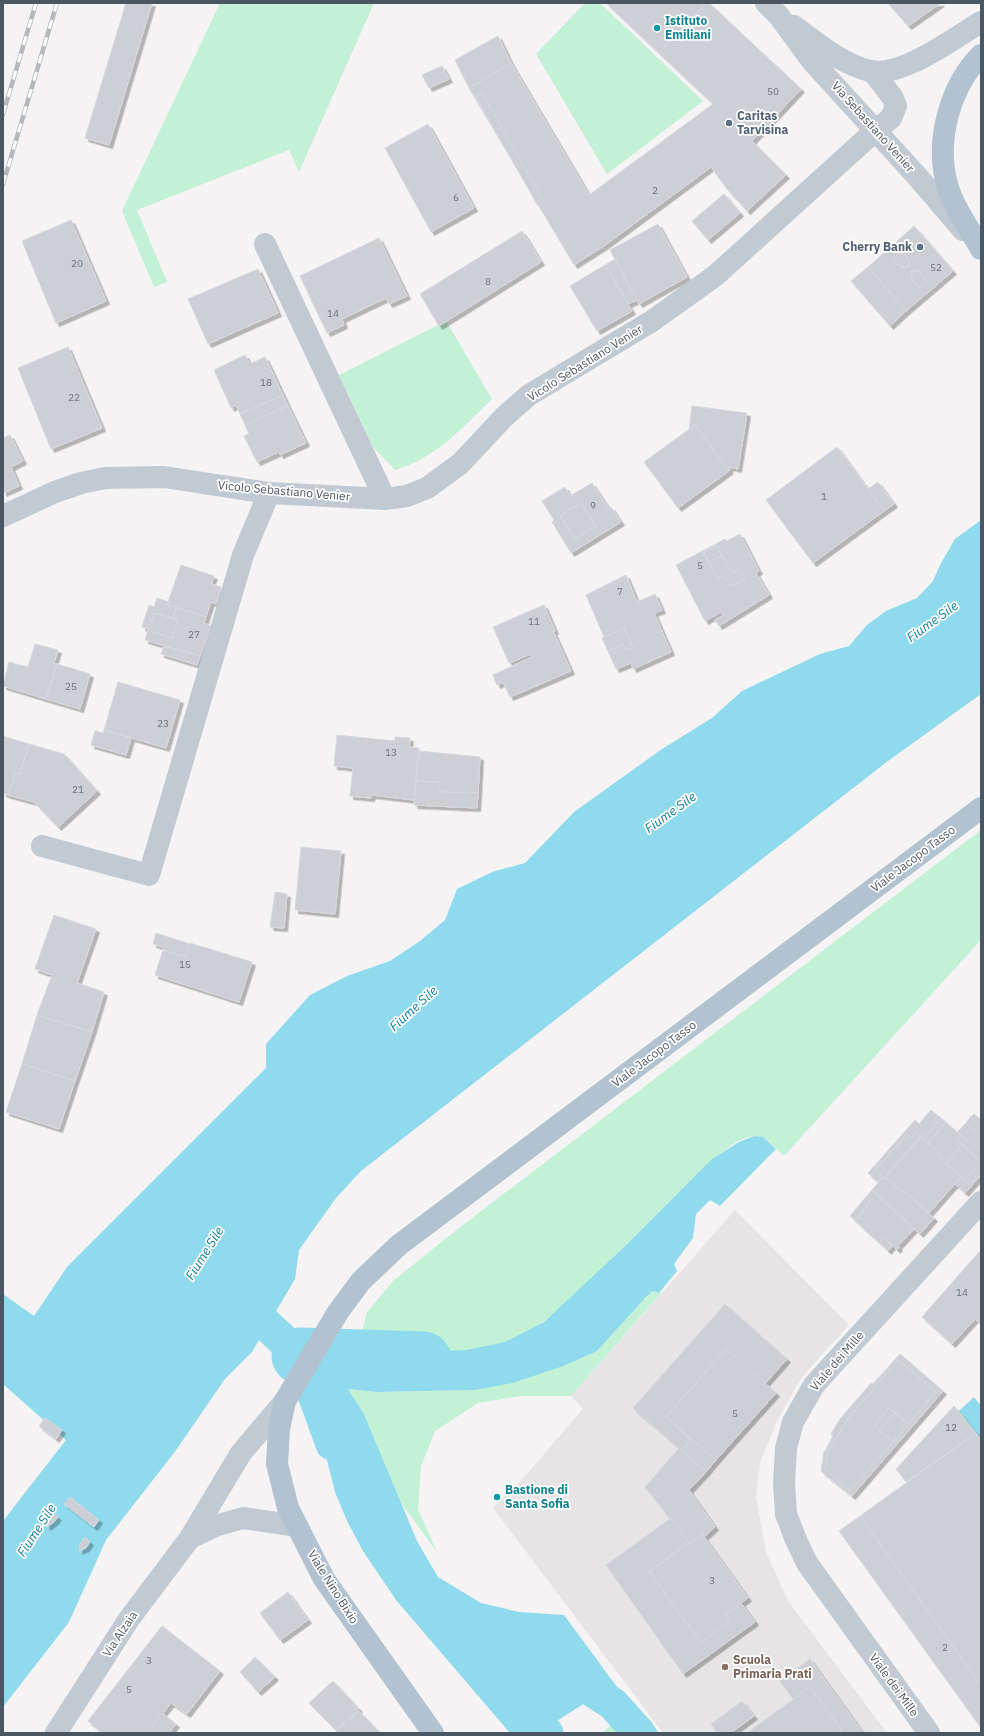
<svg xmlns="http://www.w3.org/2000/svg" width="984" height="1736" font-family="'IBM Plex Sans',sans-serif">
<defs>
<filter id="shadow"><feDropShadow dx="3.5" dy="3.5" stdDeviation="0" flood-color="#0004"/></filter>
</defs>
<rect width="100%" height="100%" fill="#f5f3f3"/>
<polygon fill="#e6e4e5" points="735,1210 849,1325 801,1378 777,1421 760,1463 756,1497 766,1552 788,1601 887,1733 663,1733 493,1508 526,1475 583,1409 571,1396"/>
<g fill="#c3f1d5">
<polygon points="220,3 374,3 299,172 289,150 137,210 167,282 154,287 122,211"/>
<polygon points="585,3 600,3 703,101 607,174 536,54"/>
<path d="M446 321 492 399C462 428 436 458 395 470L373 447 339 375Z"/>
<path d="M981 830V940L784 1156C776 1149 767 1136 755 1136 730 1137 692 1180 674 1197 647 1224 620 1251 592 1278 566 1303 540 1330 505 1342 459 1358 405 1352 358 1347L367 1312 393 1281 459 1228Z"/>
<polygon points="654,1291 661,1293 571,1396 521,1396 478,1403 435,1431 421,1466 418,1509 437,1552 401,1503 364,1414 348,1389 376,1392 475,1390 597,1351 646,1297"/>
<polygon points="614,1722 623,1733 602,1733"/>
</g>
<g fill="#90daee">
<polygon points="981,520 981,694 888,761 361,1171 336,1198 299,1250 295,1279 252,1352 225,1379 174,1453 106,1540 69,1622 3,1707 3,1521 66,1440 3,1384 3,1294 34,1316 67,1267 266,1068 266,1044 310,995 347,976 390,961 420,941 445,920 457,889 492,872 525,863 574,812 662,749 712,718 742,691 820,654 849,646 867,625 886,611 917,598 933,581 940,565 955,539"/>
<polygon points="754,1136 763,1137 776,1149 720,1206 710,1200 696,1214 693,1238 674,1264 677,1271 659,1293 653,1291 646,1297 597,1351 563,1366 513,1383 475,1390 376,1392 348,1389 364,1414 417,1541 438,1577 481,1603 519,1612 564,1615 617,1687 585,1703 538,1733 510,1733 396,1600 363,1551 347,1521 335,1492 316,1416 310,1411 347,1353 358,1347 402,1352 467,1350 505,1342 544,1322 622,1249 712,1159 739,1142"/>
<polygon points="974,1397 981,1406 981,1440 959,1411"/>
<polygon points="624,1705 638,1722 654,1726 659,1733 623,1733 610,1713"/>
</g>
<g fill="none" stroke-linecap="round" stroke-linejoin="round">
<g stroke="#90daee" stroke-width="33">
<polyline points="235,1295 300,1356 332,1444"/>
<polyline points="562,1671 613,1704 639,1733"/>
<polyline points="516,1693 547,1733"/>
</g>
<polyline stroke="#90daee" stroke-width="57" points="300,1356 423,1360"/>
</g>
<g fill="#cdcfd5" stroke="#d7d9de" fill-rule="evenodd" filter="url(#shadow)">
<polygon points="126,3 152,3 109,145 85,138"/>
<polygon points="606,3 706,3 659,53"/>
<polygon points="706,3 709,3 801,89 752,141 786,175 747,211 727,189 711,167 604,246 574,265 469,88 511,63 589,195 713,104 659,53"/>
<polygon points="888,3 941,3 908,26"/>
<polygon points="498,36 511,63 469,88 455,60"/>
<polygon points="442,66 449,79 429,88 422,75"/>
<polygon points="482,93 544,202 538,206 476,97"/>
<polygon points="428,124 474,208 431,232 385,148"/>
<polygon points="724,194 740,213 708,240 692,221"/>
<polygon points="71,220 106,301 56,323 22,241"/>
<polygon points="658,224 687,277 639,304 610,250"/>
<path d="M914 226 953 271 906 311 868 267ZM901 251 909 260 908 267H901L893 259ZM912 271H919L927 281 919 287 912 279Z"/>
<polygon points="522,231 541,262 439,326 420,294"/>
<polygon points="379,238 407,296 389,304 386,298 342,319 344,325 327,333 300,276"/>
<polygon points="901,251 909,260 908,267 901,267 893,259"/>
<polygon points="615,259 637,300 628,304 605,265"/>
<polygon points="605,265 632,311 597,331 570,286"/>
<polygon points="868,267 906,311 890,326 851,281"/>
<polygon points="258,269 278,313 208,344 188,299"/>
<polygon points="912,271 919,271 927,281 919,287 912,279"/>
<polygon points="68,347 102,428 51,449 18,368"/>
<polygon points="245,355 250,364 265,357 283,395 240,414 236,405 231,408 214,370"/>
<polygon points="283,395 288,406 245,425 240,414"/>
<polygon points="288,406 306,443 280,455 279,452 257,462 244,436 249,434 245,425"/>
<polygon points="692,406 747,413 738,469 730,467 729,471 695,425 689,430"/>
<polygon points="695,425 729,471 678,508 644,462"/>
<polygon points="10,435 23,461 11,467 19,486 3,493 3,438"/>
<polygon points="837,447 884,511 813,563 766,500"/>
<polygon points="878,482 894,504 884,511 868,489"/>
<path d="M592 483 609 509 611 507 621 522 571 553 552 522 554 520 542 501 565 487 570 496ZM581 503 596 526 575 539 560 516Z"/>
<polygon points="581,503 596,526 575,539 560,516"/>
<path d="M740 534 759 571 756 573 769 595 719 626 715 620 723 616 721 612 705 621 676 565 725 539 727 541ZM716 545 732 573 739 569 745 579 732 586 722 575 717 578 703 552Z"/>
<polygon points="716,545 722,556 709,562 703,552"/>
<polygon points="722,556 732,573 739,569 745,579 732,586 722,575 717,578 709,562"/>
<polygon points="181,565 214,576 211,584 221,587 216,604 211,602 206,617 167,605"/>
<polygon points="626,575 637,602 655,594 662,610 654,613 671,652 633,669 631,663 616,669 608,651 623,644 626,650 633,648 624,628 604,637 586,595"/>
<polygon points="157,598 169,602 167,605 176,607 173,618 154,613 149,629 142,627 149,605 154,607"/>
<polygon points="544,605 555,631 553,631 571,671 510,697 503,682 497,685 493,675 532,657 531,654 509,663 493,627"/>
<polygon points="176,607 206,617 204,623 211,626 200,656 145,640 148,630 172,638 178,620 173,618"/>
<polygon points="154,613 178,620 172,638 148,630"/>
<polygon points="624,628 633,648 626,650 623,644 608,651 602,638"/>
<polygon points="35,644 58,650 54,663 57,664 46,699 3,686 9,662 28,667"/>
<polygon points="164,646 200,656 197,665 161,654"/>
<polygon points="57,664 90,674 80,709 46,699"/>
<polygon points="118,682 180,700 166,748 104,730"/>
<polygon points="104,730 131,738 126,755 91,745 95,731 103,733"/>
<polygon points="337,735 395,741 395,737 410,738 409,747 419,748 414,800 372,795 371,798 350,796 353,768 334,766"/>
<polygon points="3,736 29,744 20,774 15,774 8,795 3,793"/>
<polygon points="29,744 64,754 97,791 58,827 34,802 8,795 15,774 20,774"/>
<polygon points="419,751 480,757 478,793 438,792 439,782 416,781"/>
<polygon points="416,781 439,782 438,792 478,793 477,808 414,805"/>
<polygon points="301,847 341,851 335,914 295,910"/>
<polygon points="275,892 287,894 284,928 270,927"/>
<polygon points="54,915 96,929 77,983 104,992 92,1032 37,1015 52,975 35,969"/>
<polygon points="156,933 190,944 186,957 163,950 163,947 153,944"/>
<polygon points="190,943 252,962 239,1002 155,975 163,950 186,957"/>
<polygon points="37,1015 92,1032 75,1081 22,1064"/>
<polygon points="22,1064 75,1081 59,1129 6,1112"/>
<polygon points="931,1110 941,1118 923,1139 916,1132 907,1141 904,1138 875,1170 883,1177 878,1182 868,1173 915,1120 919,1124"/>
<polygon points="974,1114 981,1120 981,1127 970,1117"/>
<polygon points="970,1117 981,1127 981,1136 966,1123"/>
<polygon points="941,1118 946,1122 928,1143 923,1139"/>
<polygon points="946,1122 960,1135 956,1139 962,1145 946,1163 939,1157 941,1155 928,1143"/>
<polygon points="966,1123 981,1136 981,1157 979,1160 964,1146 968,1142 957,1132"/>
<polygon points="916,1132 921,1136 884,1178 875,1170 904,1138 907,1141"/>
<polygon points="960,1135 968,1142 964,1146 956,1139"/>
<polygon points="921,1137 941,1155 939,1157 961,1177 929,1213 903,1190 901,1191 887,1178 886,1179 884,1178"/>
<polygon points="962,1145 979,1160 981,1157 981,1162 964,1180 946,1163"/>
<polygon points="981,1162 981,1172 969,1185 964,1180"/>
<polygon points="981,1172 981,1175 965,1193 955,1184 961,1177 969,1185"/>
<polygon points="883,1177 886,1179 887,1178 901,1191 903,1190 934,1218 920,1234 872,1190"/>
<polygon points="872,1190 914,1229 898,1246 899,1247 897,1250 883,1236 880,1243 865,1230 869,1226 859,1216 870,1202 865,1198"/>
<polygon points="865,1198 870,1202 855,1220 850,1216"/>
<polygon points="859,1216 869,1226 865,1230 855,1220"/>
<polygon points="883,1236 892,1246 888,1251 880,1243"/>
<polygon points="979,1252 981,1253 981,1324 975,1319 952,1344 922,1317"/>
<polygon points="725,1304 787,1359 765,1384 726,1349 666,1417 691,1440 682,1450 633,1408"/>
<polygon points="726,1349 776,1393 716,1460 666,1417"/>
<path d="M900 1354 943 1391 852 1496 821 1471 824 1451H825L833 1436 831 1434 840 1419 871 1383 873 1384ZM898 1360 936 1392 850 1491 825 1469 828 1453 847 1420Z"/>
<polygon points="898,1360 936,1392 908,1424 889,1407 874,1426 893,1442 850,1491 825,1469 828,1453 847,1420"/>
<polygon points="954,1406 976,1433 906,1482 896,1469"/>
<polygon points="889,1407 895,1413 879,1431 874,1426"/>
<polygon points="895,1413 908,1424 893,1442 879,1431"/>
<polygon points="45,1418 62,1430 56,1439 39,1426"/>
<polygon points="976,1433 981,1440 981,1686 860,1516"/>
<polygon points="692,1439 716,1460 706,1472 682,1450"/>
<polygon points="679,1448 706,1472 689,1490 715,1527 704,1537 702,1534 689,1543 645,1487"/>
<polygon points="70,1497 99,1520 94,1527 64,1504"/>
<polygon points="53,1513 58,1517 54,1522 47,1527 46,1523"/>
<polygon points="860,1516 981,1686 981,1728 839,1531"/>
<polygon points="671,1518 688,1542 649,1572 701,1642 729,1621 725,1615 741,1603 755,1622 683,1674 606,1565"/>
<polygon points="702,1534 748,1598 725,1615 729,1621 701,1642 649,1572"/>
<polygon points="85,1537 90,1542 86,1548 79,1551 80,1544"/>
<polygon points="288,1592 308,1620 280,1640 260,1613"/>
<polygon points="162,1626 220,1671 187,1714 171,1703 147,1733 103,1733 88,1721"/>
<polygon points="255,1657 275,1677 258,1692 240,1672"/>
<polygon points="810,1659 863,1733 837,1733 841,1730 810,1687 793,1699 780,1681"/>
<polygon points="333,1681 359,1709 336,1730 309,1703"/>
<polygon points="810,1687 841,1730 837,1733 747,1733"/>
<polygon points="742,1701 754,1716 731,1733 717,1733 711,1724"/>
<polygon points="359,1711 380,1733 335,1733"/>
<polygon points="162,1713 176,1724 169,1733 147,1733"/>
</g>
<g fill="none" stroke-linecap="round" stroke-linejoin="round">
<g stroke="#c1cad2" stroke-width="22">
<polyline points="766,3 779,16 812,61 916,175 963,230"/>
<path d="M794 26C817 43 841 64 870 71 901 78 954 38 981 22"/>
<polyline points="265,244 385,499"/>
<polyline points="3,516 55,492 81,483 105,478 164,477 269,493 385,499 407,496 427,488 460,464 504,417 529,395 652,321 715,276 866,139 891,118 896,106 893,98 872,71"/>
<polyline points="42,846 149,875 243,555 269,493"/>
<polyline points="190,1538 215,1526 243,1518 297,1526"/>
<polyline points="56,1733 129,1619 190,1538 241,1453 285,1401"/>
<polyline points="929,1733 807,1563 796,1540 786,1514 784,1483 786,1448 793,1422 814,1385 981,1202"/>
</g>
<g stroke="#b3c2d1" stroke-width="22">
<path d="M981 55C950 86 935 141 947 184 953 207 969 228 981 249"/>
<polyline points="433,1733 324,1579 288,1508 277,1464 279,1429 285,1401 338,1312 361,1281 399,1245 981,808"/>
</g>
<defs>
<g id="rail">
<polyline points="3,114 36,3"/>
<polyline points="3,184 57,3"/>
</g>
</defs>
<use href="#rail" stroke="#b5b8bd" stroke-width="4.5"/>
<use href="#rail" stroke="#fff" stroke-width="3" stroke-dasharray="9" stroke-linecap="butt"/>
</g>
<g fill="#0f9aa8" stroke="#fff" stroke-width="1.5">
<circle cx="657" cy="28" r="4"/>
<circle cx="497" cy="1497" r="4"/>
</g>
<g fill="#5c6f8a" stroke="#fff" stroke-width="1.5">
<circle cx="729" cy="123" r="4"/>
<circle cx="920" cy="247" r="4"/>
</g>
<circle fill="#8d6e63" stroke="#fff" stroke-width="1.5" cx="725" cy="1667" r="4"/>
<g text-anchor="middle" stroke-width="3.5" stroke-linejoin="round" paint-order="stroke">
<g font-size="10" fill="#6b747e">
<text x="773" y="95">50</text>
<text x="655" y="194">2</text>
<text x="456" y="201">6</text>
<text x="77" y="267">20</text>
<text x="936" y="271">52</text>
<text x="488" y="285">8</text>
<text x="333" y="317">14</text>
<text x="266" y="386">18</text>
<text x="74" y="401">22</text>
<text x="824" y="500">1</text>
<text x="593" y="509">9</text>
<text x="700" y="569">5</text>
<text x="620" y="595">7</text>
<text x="534" y="625">11</text>
<text x="194" y="638">27</text>
<text x="71" y="690">25</text>
<text x="163" y="727">23</text>
<text x="391" y="756">13</text>
<text x="78" y="793">21</text>
<text x="185" y="968">15</text>
<text x="962" y="1296">14</text>
<text x="735" y="1417">5</text>
<text x="951" y="1431">12</text>
<text x="712" y="1584">3</text>
<text x="945" y="1651">2</text>
<text x="149" y="1664">3</text>
<text x="129" y="1693">5</text>
</g>
<g font-size="12" font-weight="bold" fill="#0d838f" stroke="#fff" text-anchor="start">
<text x="665" y="25">Istituto<tspan x="665" dy="14">Emiliani</tspan></text>
<text x="505" y="1494">Bastione di<tspan x="505" dy="14">Santa Sofia</tspan></text>
</g>
<g font-size="12" font-weight="bold" fill="#4e5e75" stroke="#fff" text-anchor="start">
<text x="737" y="120">Caritas<tspan x="737" dy="14">Tarvisina</tspan></text>
<text x="912" y="251" text-anchor="end">Cherry Bank</text>
</g>
<g font-size="12" fill="#4a5661" stroke="#fff">
<text transform="translate(873 127) rotate(48)" y="4">Via Sebastiano Venier</text>
<text transform="translate(585 363) rotate(-32)" y="4">Vicolo Sebastiano Venier</text>
<text transform="translate(284 491) rotate(5)" y="4">Vicolo Sebastiano Venier</text>
<text transform="translate(913 859) rotate(-37)" y="4">Viale Jacopo Tasso</text>
<text transform="translate(654 1054) rotate(-37)" y="4">Viale Jacopo Tasso</text>
<text transform="translate(837 1361) rotate(-49)" y="4">Viale dei Mille</text>
<text transform="translate(333 1587) rotate(58)" y="4">Viale Nino Bixio</text>
<text transform="translate(120 1634) rotate(-56)" y="4">Via Alzaia</text>
<text transform="translate(894 1685) rotate(54)" y="4">Viale dei Mille</text>
</g>
<g font-size="12" font-weight="bold" fill="#785e54" stroke="#fff" text-anchor="start">
<text x="733" y="1664">Scuola<tspan x="733" dy="14">Primaria Prati</tspan></text>
</g>
<g font-size="13" font-style="italic" fill="#0c7c9b" stroke="#fff">
<text transform="translate(932 621) rotate(-36)" y="5">Fiume Sile</text>
<text transform="translate(670 812) rotate(-36)" y="5">Fiume Sile</text>
<text transform="translate(413 1008) rotate(-42)" y="5">Fiume Sile</text>
<text transform="translate(204 1253) rotate(-58)" y="5">Fiume Sile</text>
<text transform="translate(36 1530) rotate(-57)" y="5">Fiume Sile</text>
</g>
</g>
<rect width="984" height="1736" fill="none" stroke="#4a5661" stroke-width="8"/>
</svg>
